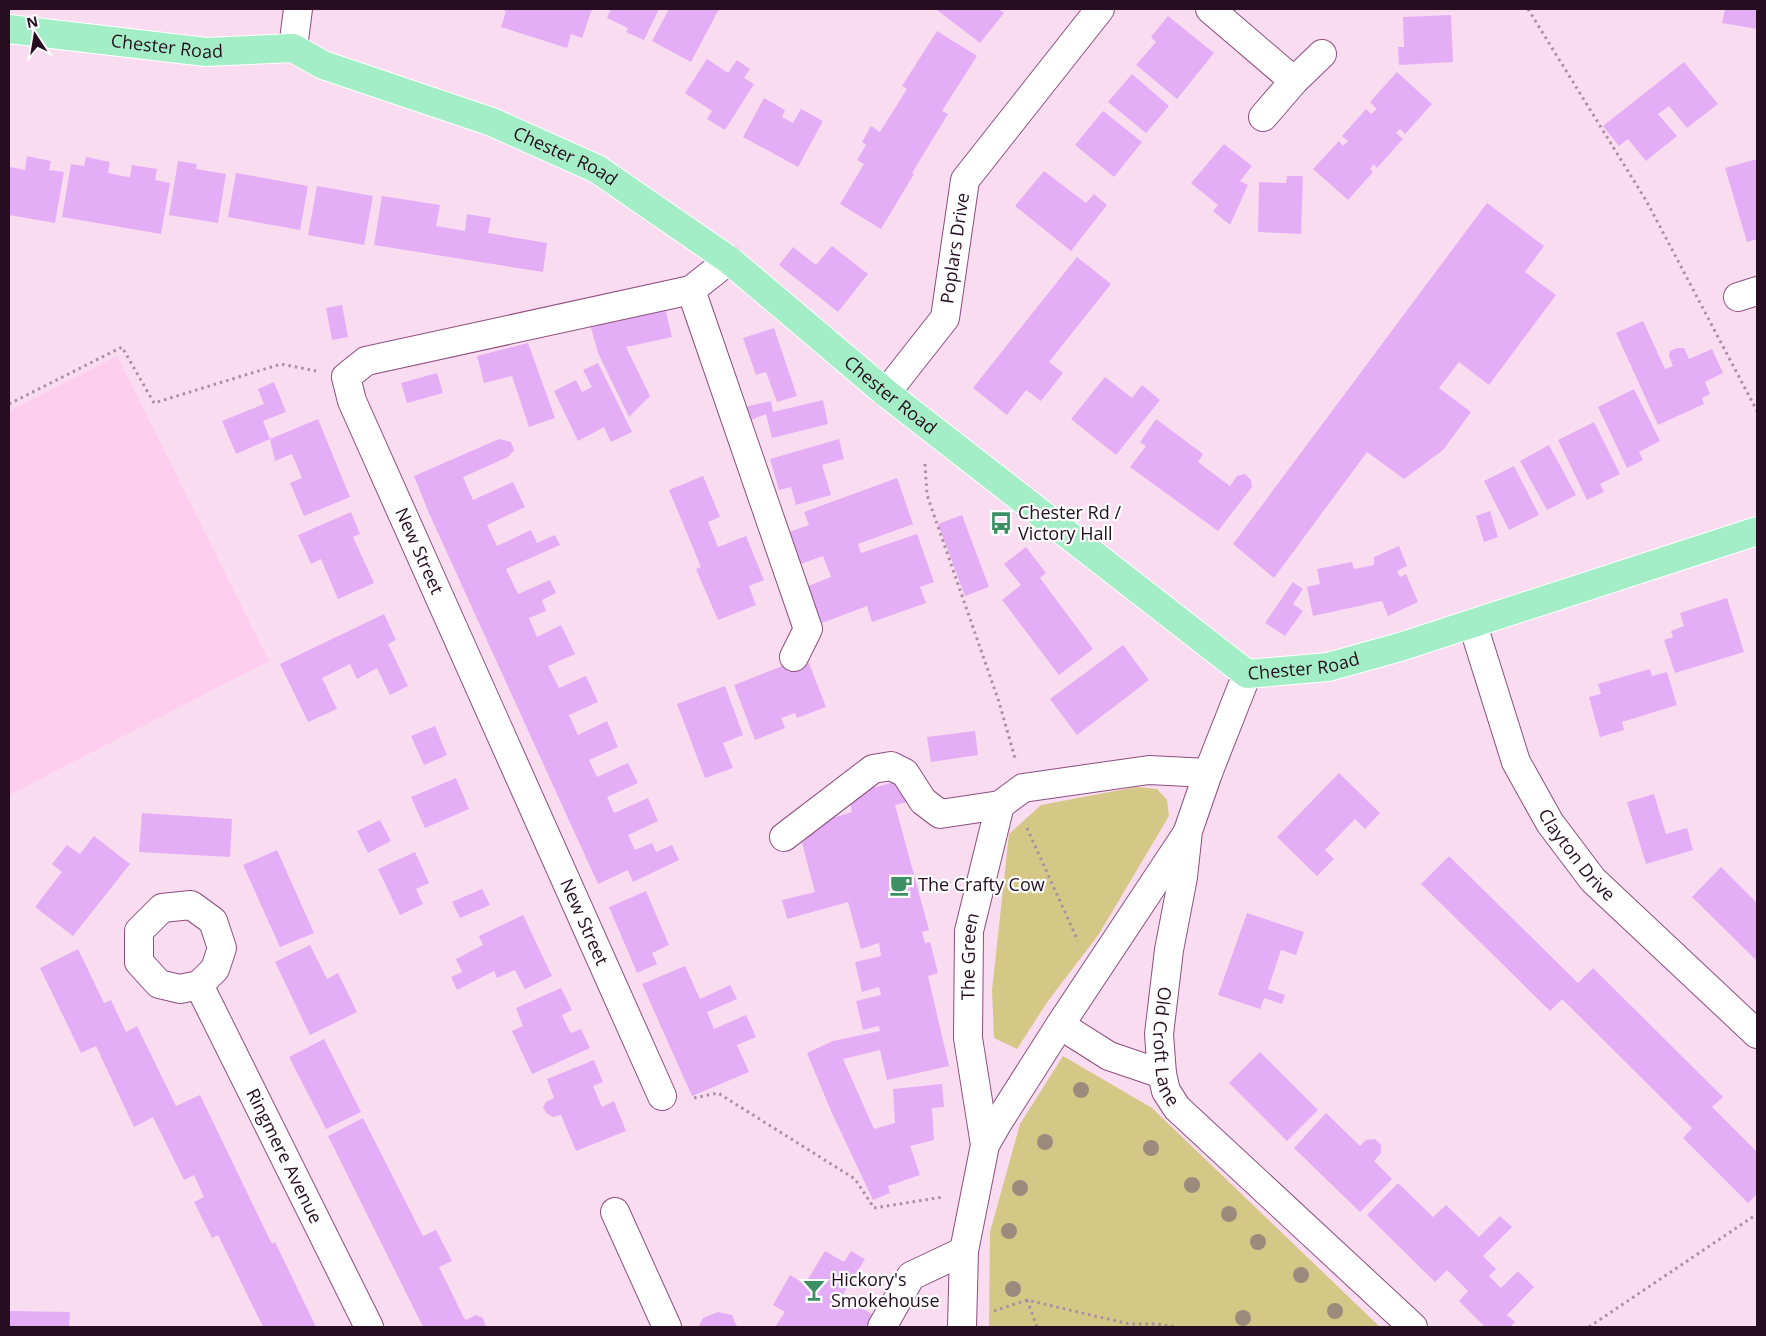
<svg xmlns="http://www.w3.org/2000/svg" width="1766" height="1336" font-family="'Open Sans',sans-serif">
<rect width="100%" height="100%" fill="#fadcf0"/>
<polygon fill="#feceef" points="117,356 269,661 9,795 9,411"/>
<g fill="#d5c887">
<polygon points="1136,787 1157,789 1167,800 1169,816 1099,934 1048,1001 1017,1049 994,1038 992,990 1009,834 1041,805"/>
<polygon points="1063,1056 1152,1108 1380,1327 989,1327 990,1232 1020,1124"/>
</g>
<g fill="#e4aef6">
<polygon points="500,9 592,9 582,38 571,34 567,48 501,27 506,11"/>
<polygon points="611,9 659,9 644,40 626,32 628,28 607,18"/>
<polygon points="669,9 719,9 691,62 652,41"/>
<polygon points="939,9 998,9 1004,13 980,43 937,10"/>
<polygon points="1725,9 1757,9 1757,29 1722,23"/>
<polygon points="1451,15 1453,62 1399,65 1398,47 1404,47 1403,17"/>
<polygon points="1168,16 1214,53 1177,99 1136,65 1156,42 1151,37"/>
<polygon points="937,31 977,56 942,111 948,114 912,173 914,174 881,229 840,204 864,164 857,160 866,145 862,142 871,126 880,132 907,89 902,86"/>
<polygon points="707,59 728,73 737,60 750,69 744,78 754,84 725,130 707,119 712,111 685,93"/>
<polygon points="1684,62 1718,104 1687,128 1669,106 1658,114 1677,136 1646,161 1628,139 1619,146 1603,126"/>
<polygon points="1397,72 1432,104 1405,134 1400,129 1396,133 1403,139 1377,168 1374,164 1370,169 1373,172 1348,200 1313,169 1339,141 1343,146 1348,141 1342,136 1366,109 1371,114 1377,109 1370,102"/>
<polygon points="1132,74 1169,106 1146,133 1108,102"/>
<polygon points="764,98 785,110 782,117 793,123 801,109 823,121 798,167 743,137"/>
<polygon points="1103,111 1142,142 1114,177 1075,145"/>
<polygon points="1224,144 1252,166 1240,181 1248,185 1230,225 1213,211 1218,205 1191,183"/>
<polygon points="27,156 51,161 49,170 64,172 55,223 9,215 10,167 25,170"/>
<polygon points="86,157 110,162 108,173 122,176 130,177 132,165 157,169 155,180 170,183 161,234 62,217 71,164 84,166"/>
<polygon points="1757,159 1757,239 1747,242 1725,168"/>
<polygon points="178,161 197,164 196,169 226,174 218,223 169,215"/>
<polygon points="1044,171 1086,203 1094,194 1107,205 1071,251 1015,206"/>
<polygon points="236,173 308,186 300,230 228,217"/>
<polygon points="1287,176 1303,176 1301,234 1258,232 1259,182 1286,183"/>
<polygon points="317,186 373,196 364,245 308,235"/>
<polygon points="382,196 440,205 436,226 465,231 467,214 491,218 488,233 547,243 543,272 374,245"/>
<polygon points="1487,203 1544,246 1525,272 1556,295 1489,385 1459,362 1439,388 1471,412 1443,450 1404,479 1367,452 1274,578 1233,544"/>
<polygon points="832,246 868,274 838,312 779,265 793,247 816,265"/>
<polygon points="1077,257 1111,284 1049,362 1063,373 1041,401 1026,390 1007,415 973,388"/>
<polygon points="342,305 348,337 332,340 326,308"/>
<polygon points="665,308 672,337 626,347 650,396 629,417 598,353 590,324"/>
<polygon points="1643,321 1665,369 1673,366 1669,356 1670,351 1677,348 1684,348 1689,359 1712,349 1723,373 1705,382 1710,394 1702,398 1704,404 1658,425 1616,333"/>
<polygon points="774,328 797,396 777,402 766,372 756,375 743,338"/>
<polygon points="528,343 555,418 529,427 512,376 484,383 477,356"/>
<polygon points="598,363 632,432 611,442 604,427 578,441 554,391 576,380 582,392 592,387 583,370"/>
<polygon points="437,373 443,393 407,403 401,383"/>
<polygon points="1105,377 1132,398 1142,385 1160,400 1116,455 1071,419"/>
<polygon points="274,382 286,412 263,421 270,439 236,454 222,421 264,404 258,389"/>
<polygon points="1634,389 1660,441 1639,452 1643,460 1627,468 1598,407"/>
<polygon points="823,400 828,424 772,438 766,414 744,423 740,408 771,401 773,412"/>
<polygon points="318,419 350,497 304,516 290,483 302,478 292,454 275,461 270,439"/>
<polygon points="1156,419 1203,454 1198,462 1230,486 1237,476 1245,474 1251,480 1252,487 1218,531 1130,467 1146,446 1140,442"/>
<polygon points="1594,422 1620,474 1600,484 1604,492 1587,500 1558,440"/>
<polygon points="499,439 511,442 514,450 508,457 463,477 473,500 513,482 525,507 487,525 497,546 531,530 537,543 555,535 560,545 506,569 518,594 550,580 556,593 542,600 546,611 529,618 537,637 561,625 575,654 548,666 559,688 586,676 598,702 569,715 578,735 607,721 618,747 589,760 597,777 628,763 638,783 607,797 614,813 648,798 658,821 628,835 635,850 652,843 656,852 672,845 679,860 633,882 628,870 598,884 428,511 414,476"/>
<polygon points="839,439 844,459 822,465 831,495 796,505 791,487 779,490 770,459"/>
<polygon points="1549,445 1576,495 1547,510 1520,461"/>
<polygon points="1514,466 1539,515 1509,530 1484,481"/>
<polygon points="703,476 720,517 708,522 718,547 746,536 764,580 749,586 756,605 718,620 696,569 701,567 669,490"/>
<polygon points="897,478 913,524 858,544 861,553 917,534 934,582 920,587 926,603 872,622 867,606 822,623 808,586 831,577 823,556 798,565 786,533 809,525 804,512"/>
<polygon points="1490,511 1498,537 1484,542 1476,516"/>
<polygon points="351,512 360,534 353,537 374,583 338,599 321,559 311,564 298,535"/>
<polygon points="962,515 989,587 965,596 938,524"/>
<polygon points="1399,546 1407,566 1397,571 1400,577 1406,574 1418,602 1388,616 1382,601 1313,616 1307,587 1320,584 1317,569 1352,562 1354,569 1374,565 1374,557"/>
<polygon points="1026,547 1046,573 1040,578 1093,649 1059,675 1002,600 1021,585 1004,564"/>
<polygon points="1293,582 1303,589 1293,604 1303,611 1285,636 1265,623"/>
<polygon points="1727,598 1744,652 1675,673 1664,640 1673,637 1671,631 1684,626 1680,613"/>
<polygon points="384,614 396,640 388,644 408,686 390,695 377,668 357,679 350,664 322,678 337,709 308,722 280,664"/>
<polygon points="1123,645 1149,680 1077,735 1050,699"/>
<polygon points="809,663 826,707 797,718 795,713 781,718 785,728 755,740 734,685 785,665 788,672"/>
<polygon points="1650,669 1652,676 1667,672 1677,705 1622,722 1624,730 1600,737 1589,697 1601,694 1598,684"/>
<polygon points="725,686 743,735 723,743 733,768 705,778 677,704"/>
<polygon points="435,726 447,755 424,765 411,736"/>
<polygon points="975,731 978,755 931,762 927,737"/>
<polygon points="1339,773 1380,813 1365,829 1355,819 1325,850 1334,859 1317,876 1277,837"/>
<polygon points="456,778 469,809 425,828 411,797"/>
<polygon points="901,780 907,802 895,805 929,930 922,932 925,943 930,942 938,973 928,976 949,1066 887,1080 880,1050 843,1059 874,1129 895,1123 893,1089 942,1084 944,1107 932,1108 934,1140 910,1146 920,1175 888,1186 890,1193 873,1200 831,1111 807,1053 833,1041 880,1031 879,1026 863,1030 856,1001 881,995 879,987 862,992 855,962 881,956 879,943 861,949 848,902 787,919 782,900 815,892 802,843 826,820 852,812 848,795"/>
<polygon points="1654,794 1666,834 1687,828 1693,850 1646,864 1627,802"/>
<polygon points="142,813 232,819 230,857 139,852"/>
<polygon points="380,820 391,841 368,853 357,831"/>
<polygon points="94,836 130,864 73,936 35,907 62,872 52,864 67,845 80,854"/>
<polygon points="277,850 314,933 280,947 243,865"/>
<polygon points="415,852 429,883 416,889 423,904 400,915 378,869"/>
<polygon points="1449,856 1578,983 1593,968 1723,1097 1712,1107 1757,1152 1757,1194 1748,1203 1683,1138 1692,1128 1562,999 1550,1011 1421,884"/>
<polygon points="1721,867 1757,903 1757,961 1692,897"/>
<polygon points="482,889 490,905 460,918 452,902"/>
<polygon points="646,891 669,945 652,953 657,964 637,973 609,907"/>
<polygon points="1247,913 1304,932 1296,955 1281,950 1268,989 1285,995 1282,1004 1264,998 1260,1009 1218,995"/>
<polygon points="523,915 552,976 525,989 515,970 497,978 494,971 457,990 451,977 462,972 456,959 483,945 479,936"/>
<polygon points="310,945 327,979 338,973 357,1012 310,1035 275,962"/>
<polygon points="78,949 104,1003 111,1000 126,1032 137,1026 176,1106 200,1095 272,1244 275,1242 316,1327 263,1327 218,1235 212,1238 194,1202 204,1197 194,1175 184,1180 153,1117 134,1127 96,1046 81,1053 40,968"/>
<polygon points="685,966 700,999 730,985 737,999 707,1012 714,1029 746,1015 756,1037 737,1045 749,1072 692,1096 642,984"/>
<polygon points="561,988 572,1010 562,1015 568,1028 571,1033 581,1029 590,1048 532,1074 512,1031 523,1026 516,1008"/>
<polygon points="324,1039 361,1112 326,1129 289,1057"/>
<polygon points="1260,1052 1318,1110 1287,1141 1229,1083"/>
<polygon points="594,1060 603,1082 593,1086 602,1107 614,1101 626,1131 576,1151 561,1115 553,1117 546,1113 543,1107 546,1102 554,1098 547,1079"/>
<polygon points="1326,1113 1360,1146 1366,1140 1375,1139 1381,1145 1381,1153 1374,1161 1392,1179 1360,1212 1294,1148"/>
<polygon points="363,1118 423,1236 436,1230 452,1261 439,1267 464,1318 466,1320 476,1315 483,1318 486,1327 423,1327 328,1136"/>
<polygon points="1398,1183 1433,1217 1446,1205 1479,1237 1500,1216 1512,1227 1483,1256 1496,1269 1489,1276 1501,1288 1518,1271 1534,1287 1507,1315 1515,1322 1510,1327 1485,1327 1459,1301 1468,1291 1447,1270 1435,1282 1367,1215"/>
<polygon points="825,1251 844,1262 851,1251 865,1259 842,1296 873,1315 866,1327 775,1327 785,1312 773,1305 790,1275 805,1284"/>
<polygon points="9,1311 70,1312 69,1327 9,1327"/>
<polygon points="718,1312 732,1315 736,1325 740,1327 698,1327 703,1318"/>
</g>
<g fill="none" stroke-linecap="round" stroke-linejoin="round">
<defs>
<g id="minor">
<polyline points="1210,9 1294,81"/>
<polyline points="293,48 298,9"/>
<polyline points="1263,117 1294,81 1322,54"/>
<polyline points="691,290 808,629 794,657"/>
<polyline points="1738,297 1757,291"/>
<path id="s1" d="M886 393 945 318 965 180 1100 9"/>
<path id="s2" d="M1473 625 1516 762 1550 823 1593 880 1757 1034"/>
<path id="s3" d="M1247 674 1208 773 1188 831 1183 877 1169 950 1159 1034 1162 1074 1166 1091 1177 1108 1413 1327"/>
<polyline points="784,837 873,769 891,766 905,773 923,801 940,814 1000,805"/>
<polygon points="191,905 213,921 222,948 215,969 199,985 180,989 159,984 139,962 139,931 162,908"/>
<path id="s4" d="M199 985 369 1327"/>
<polyline points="1060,1025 1109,1056 1162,1074"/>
<polyline points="662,1096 352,401 346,377 366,361 691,290 729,260"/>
<path id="s5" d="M985 1145 968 1038 969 931 1000 805 1023 788 1149 770 1208 773"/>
<polyline points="615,1212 667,1327"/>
<polyline points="882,1327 911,1276 964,1251"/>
<polyline points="962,1327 964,1251 985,1145 997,1124 1060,1025 1186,835"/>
</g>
<g id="major">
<path id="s6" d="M9 29 206 52 293 48 323 65 492 122 597 169 729 260 886 393 1247 674 1328 667 1400 647 1757 531"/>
</g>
</defs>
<use href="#minor" stroke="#8d4e7d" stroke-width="30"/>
<use href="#major" stroke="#fff" stroke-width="30"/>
<g stroke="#ab8ea2" stroke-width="3" stroke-dasharray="2.5 4" stroke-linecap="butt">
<polyline points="1528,9 1647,202 1757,411"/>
<polyline points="9,404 122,347 154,403 281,364 316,371"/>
<polyline points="925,464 927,495 999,702 1015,758"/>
<polyline points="1027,828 1078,941"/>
<polyline points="694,1098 718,1093 855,1179 874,1208 943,1197"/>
<polyline points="1027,1300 1037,1327"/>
<polyline points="994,1311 1027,1300 1129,1324 1157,1324 1177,1327"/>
<polyline points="1589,1327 1757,1214"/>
</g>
<use href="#minor" stroke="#fff" stroke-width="28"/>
<use href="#major" stroke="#a4eec7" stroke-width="28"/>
</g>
<g fill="#9c8a7d">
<circle cx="1081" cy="1090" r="8"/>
<circle cx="1045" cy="1142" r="8"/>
<circle cx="1151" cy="1148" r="8"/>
<circle cx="1192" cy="1185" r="8"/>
<circle cx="1020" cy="1188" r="8"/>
<circle cx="1229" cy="1214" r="8"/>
<circle cx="1009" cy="1231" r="8"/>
<circle cx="1258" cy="1242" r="8"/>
<circle cx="1301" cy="1275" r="8"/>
<circle cx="1013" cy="1289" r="8"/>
<circle cx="1335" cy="1311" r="8"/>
<circle cx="1243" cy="1318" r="8"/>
</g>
<defs>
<symbol id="bus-bare" viewBox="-9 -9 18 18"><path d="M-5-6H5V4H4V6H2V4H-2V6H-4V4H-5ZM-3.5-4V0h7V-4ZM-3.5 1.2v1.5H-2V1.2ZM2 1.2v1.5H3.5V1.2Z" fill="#3c9164" stroke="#fff" stroke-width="2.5" paint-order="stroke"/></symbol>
<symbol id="cafe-bare" viewBox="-9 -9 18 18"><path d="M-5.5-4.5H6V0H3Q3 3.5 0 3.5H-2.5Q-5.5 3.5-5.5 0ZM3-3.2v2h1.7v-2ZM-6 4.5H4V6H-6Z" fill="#3c9164" stroke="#fff" stroke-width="2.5" paint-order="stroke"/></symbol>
<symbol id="bar-bare" viewBox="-9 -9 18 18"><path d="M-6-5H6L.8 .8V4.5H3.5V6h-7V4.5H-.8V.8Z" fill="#3c9164" stroke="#fff" stroke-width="2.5" paint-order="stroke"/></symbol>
</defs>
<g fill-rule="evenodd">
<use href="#bus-bare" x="985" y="507" width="32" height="32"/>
<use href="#cafe-bare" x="885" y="869" width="32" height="32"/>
<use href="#bar-bare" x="798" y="1274" width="32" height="32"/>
</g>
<g text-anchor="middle" stroke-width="4.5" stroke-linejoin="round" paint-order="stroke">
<g font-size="18" fill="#260d20" stroke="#fff">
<text dy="6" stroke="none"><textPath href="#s6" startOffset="159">Chester Road</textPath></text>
<text dy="6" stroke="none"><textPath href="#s6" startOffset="579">Chester Road</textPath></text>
<text dy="6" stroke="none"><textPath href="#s1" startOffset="166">Poplars Drive</textPath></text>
<text dy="6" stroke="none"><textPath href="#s6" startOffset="984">Chester Road</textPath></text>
<text transform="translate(419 551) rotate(66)" y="6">New Street</text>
<text dy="6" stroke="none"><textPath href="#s6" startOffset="1494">Chester Road</textPath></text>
<text dy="6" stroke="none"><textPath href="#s2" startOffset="255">Clayton Drive</textPath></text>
<text transform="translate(584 922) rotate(66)" y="6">New Street</text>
<text dy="6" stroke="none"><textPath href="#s5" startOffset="190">The Green</textPath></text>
<text dy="6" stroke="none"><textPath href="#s3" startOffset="386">Old Croft Lane</textPath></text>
<text dy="6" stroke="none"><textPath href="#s4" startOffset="191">Ringmere Avenue</textPath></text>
</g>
<g font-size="18" fill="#260d20" stroke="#fff" text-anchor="start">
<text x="1018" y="519">Chester Rd /<tspan x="1018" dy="21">Victory Hall</tspan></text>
<text x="918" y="891">The Crafty Cow</text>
<text x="831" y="1286">Hickory's<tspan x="831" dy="21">Smokehouse</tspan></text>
</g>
</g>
<rect width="1766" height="1336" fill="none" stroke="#260d20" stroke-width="20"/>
<g transform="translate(35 35) rotate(348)" stroke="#ffffff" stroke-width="4" paint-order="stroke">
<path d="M0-4L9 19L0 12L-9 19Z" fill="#260d20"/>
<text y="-8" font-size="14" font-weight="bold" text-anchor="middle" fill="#260d20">N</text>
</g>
</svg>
